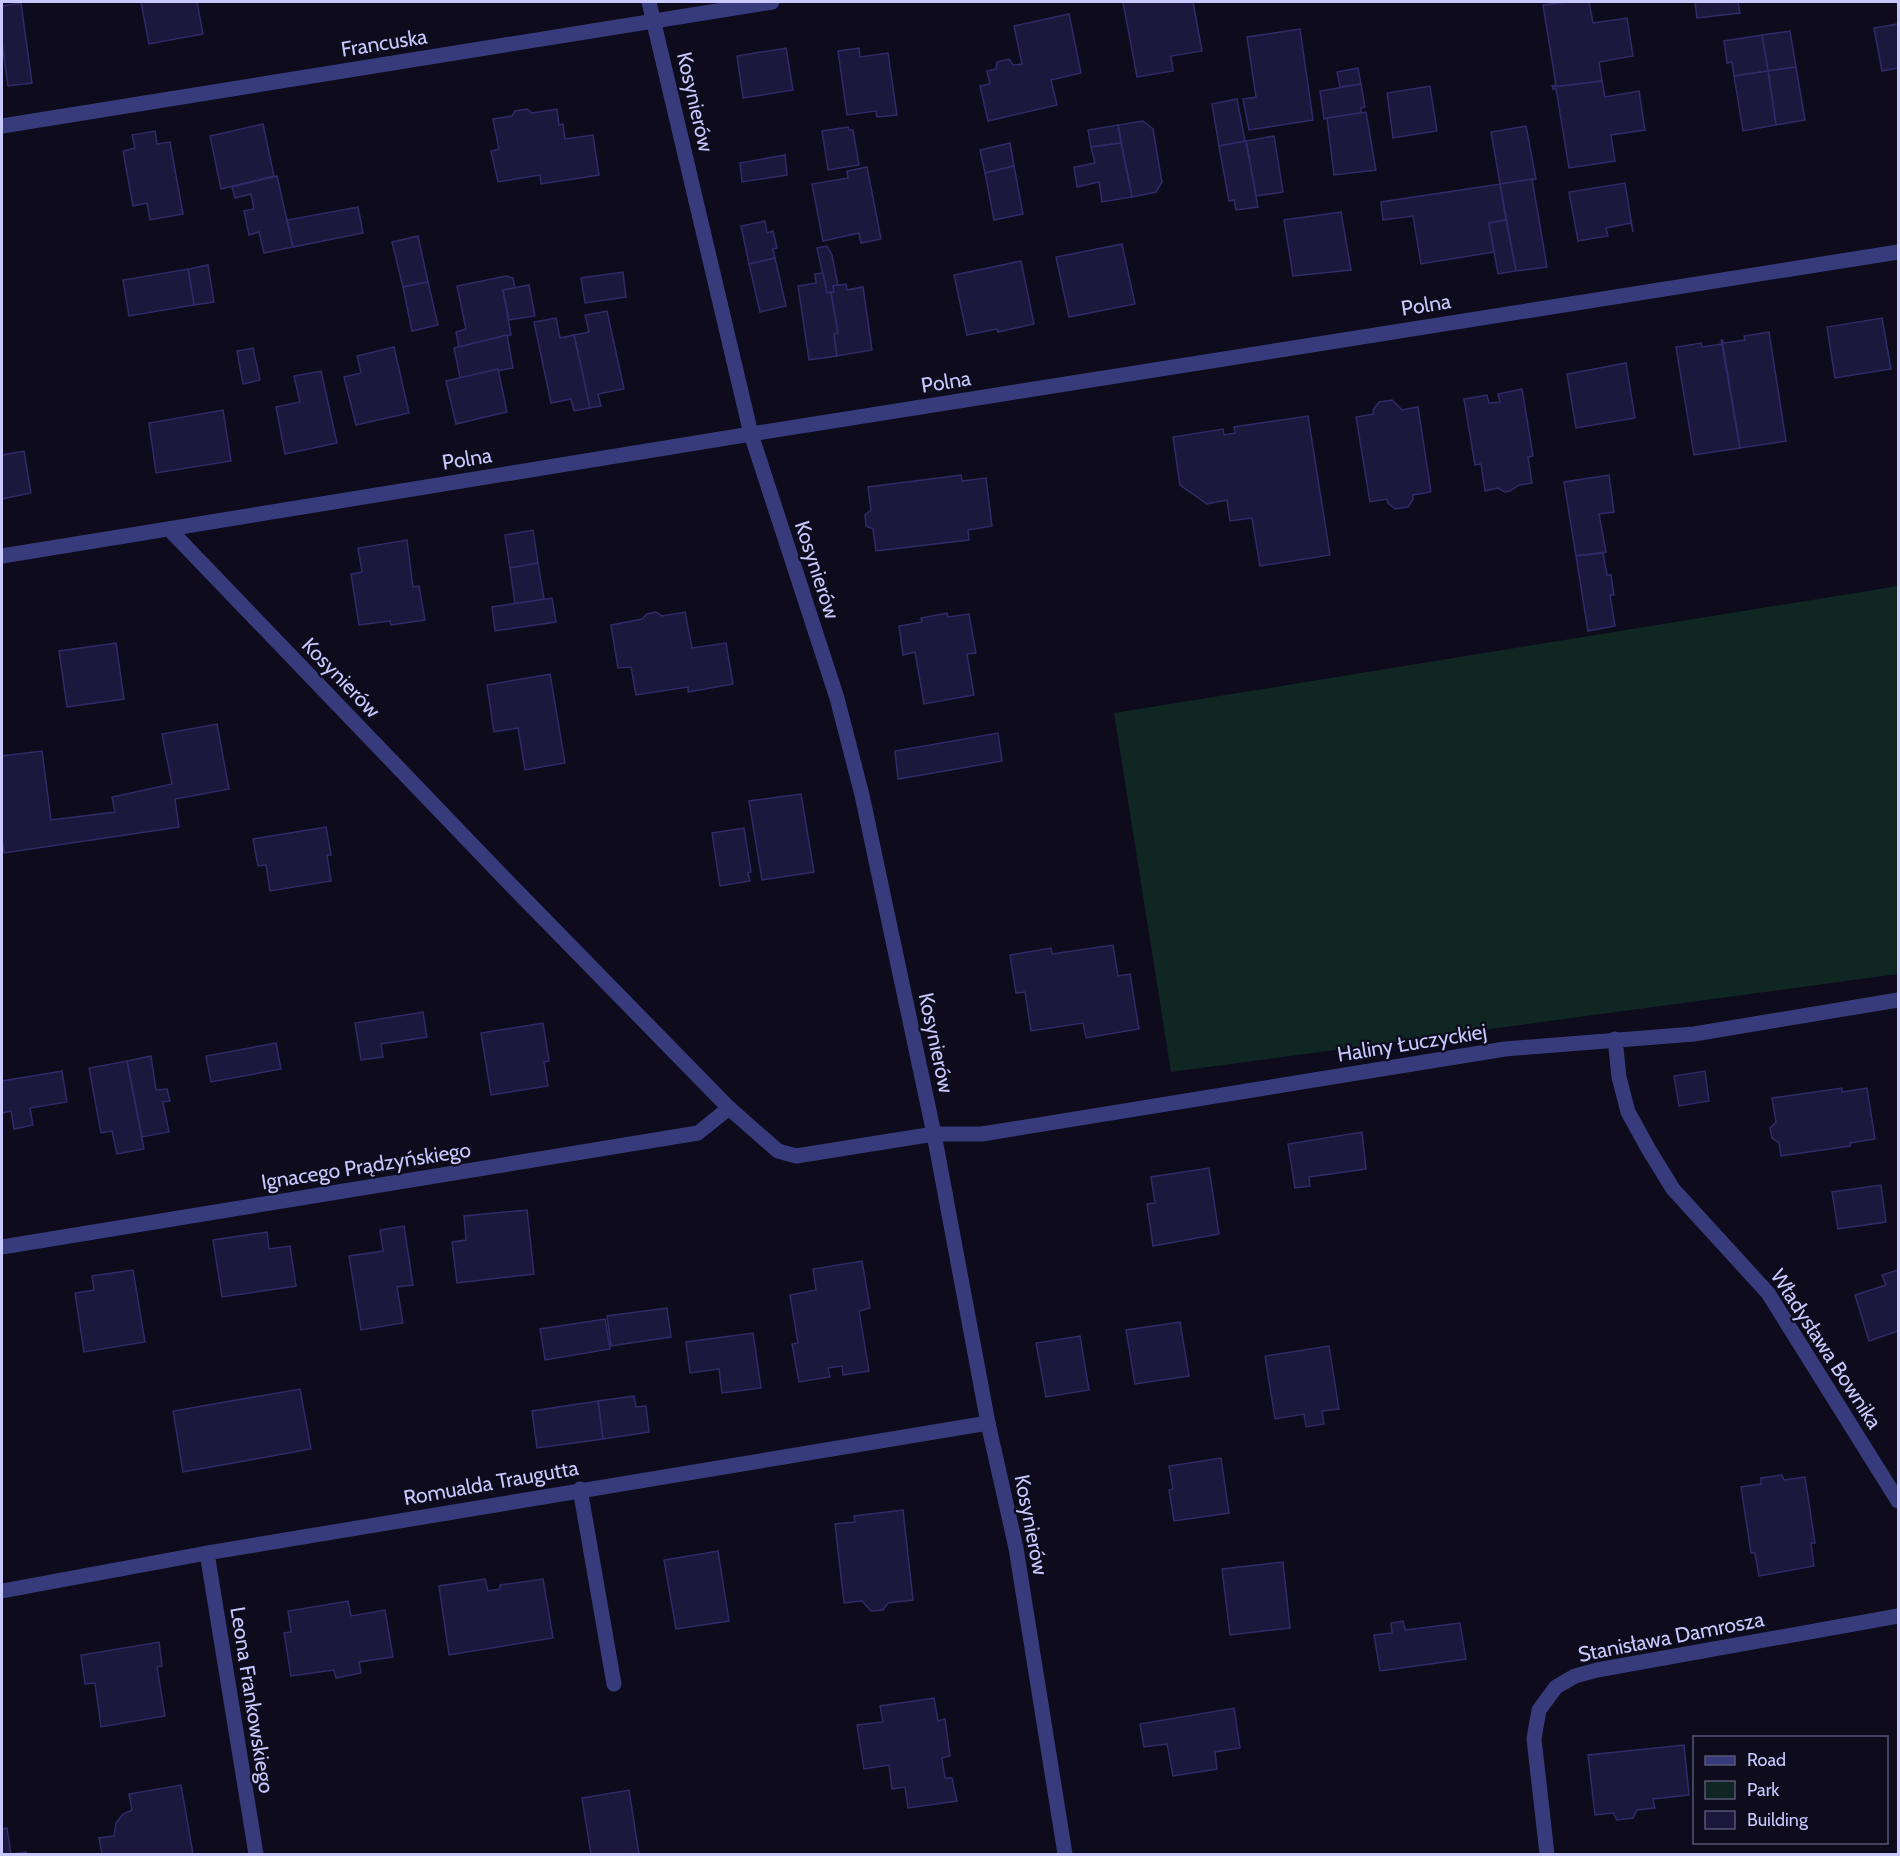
<svg xmlns="http://www.w3.org/2000/svg" width="1900" height="1856" font-family="Cabin,sans-serif">
<rect width="100%" height="100%" fill="#0d0b1c"/>
<polygon fill="#0f2623" points="1898,586 1898,974 1171,1072 1114,713"/>
<g fill="#1c183d" stroke="#302a69" stroke-width="1.5">
<polygon points="141,2 197,2 203,34 149,44"/>
<polygon points="1123,2 1193,2 1202,51 1171,56 1173,71 1137,77"/>
<polygon points="1567,2 1589,2 1593,23 1627,18 1633,56 1599,62 1602,81 1553,87 1552,86 1556,85 1543,5"/>
<polygon points="1695,2 1738,2 1740,13 1697,18"/>
<polygon points="21,3 32,83 8,86 2,42 2,6"/>
<polygon points="1069,14 1081,73 1051,80 1057,105 988,121 980,86 990,84 987,71 996,69 997,62 1009,59 1013,65 1022,64 1014,26"/>
<polygon points="1898,24 1898,68 1882,71 1874,28"/>
<polygon points="1300,29 1313,120 1249,130 1243,99 1256,97 1247,37"/>
<polygon points="1790,31 1796,67 1768,71 1762,35"/>
<polygon points="1762,35 1768,71 1734,76 1732,62 1727,63 1724,41"/>
<polygon points="786,48 793,90 743,98 737,56"/>
<polygon points="859,48 860,57 888,53 897,115 877,117 876,111 847,115 838,51"/>
<polygon points="1796,67 1805,120 1776,125 1768,71"/>
<polygon points="1358,68 1361,84 1340,87 1337,72"/>
<polygon points="1768,71 1776,125 1743,131 1734,76"/>
<polygon points="1602,81 1605,97 1639,91 1645,130 1611,135 1615,161 1569,168 1556,89 1553,89 1553,87"/>
<polygon points="1361,84 1365,107 1361,108 1361,113 1324,119 1320,91"/>
<polygon points="1430,86 1437,131 1393,138 1387,93"/>
<polygon points="1237,99 1245,141 1219,146 1212,104"/>
<polygon points="527,109 532,113 557,109 559,125 563,124 565,139 593,135 599,175 541,184 540,175 498,182 491,151 499,149 493,119 512,116 515,111"/>
<polygon points="1366,112 1376,170 1334,175 1327,118"/>
<polygon points="1143,121 1153,129 1162,182 1156,192 1132,197 1118,125"/>
<polygon points="263,124 274,176 221,189 210,136"/>
<polygon points="1118,125 1121,143 1091,147 1088,130"/>
<polygon points="1526,126 1536,179 1500,184 1491,132"/>
<polygon points="848,127 849,130 853,130 859,165 828,170 822,131"/>
<polygon points="155,131 157,144 170,142 183,214 150,220 147,203 133,206 123,151 135,148 132,135"/>
<polygon points="1274,136 1283,192 1256,196 1246,141"/>
<polygon points="1246,141 1258,207 1236,210 1234,200 1229,201 1219,146"/>
<polygon points="1010,143 1014,166 985,173 980,150"/>
<polygon points="1121,143 1132,197 1102,202 1099,182 1077,187 1074,167 1095,163 1091,147"/>
<polygon points="785,155 787,175 742,182 740,163"/>
<polygon points="1014,166 1023,214 994,220 985,173"/>
<polygon points="867,167 881,239 861,243 859,233 823,241 812,184 848,178 847,171"/>
<polygon points="277,176 293,247 264,253 259,232 249,235 244,211 254,209 251,194 235,198 232,187"/>
<polygon points="1532,179 1547,267 1516,271 1500,184"/>
<polygon points="1625,183 1633,232 1631,223 1606,228 1608,236 1578,241 1569,192"/>
<polygon points="1500,184 1506,220 1489,223 1494,252 1421,264 1413,216 1383,220 1381,202"/>
<polygon points="358,207 363,233 293,247 287,220"/>
<polygon points="1341,212 1351,270 1293,276 1284,220"/>
<polygon points="1506,220 1516,271 1498,274 1489,223"/>
<polygon points="765,221 767,233 773,231 777,248 773,249 775,258 749,264 741,226"/>
<polygon points="418,236 428,282 403,287 392,242"/>
<polygon points="1122,244 1135,304 1069,317 1056,257"/>
<polygon points="827,246 832,255 838,285 833,286 834,292 827,293 817,248"/>
<polygon points="775,258 786,306 760,312 749,264"/>
<polygon points="1021,261 1034,324 998,332 997,329 967,335 954,275"/>
<polygon points="208,265 214,302 194,305 188,269"/>
<polygon points="188,269 194,305 129,316 123,280"/>
<polygon points="623,272 626,297 585,303 581,278"/>
<polygon points="823,273 827,293 831,292 838,333 834,334 837,356 809,360 798,286 816,283 815,274"/>
<polygon points="506,276 513,278 515,288 503,290 511,335 459,347 456,332 466,329 457,286"/>
<polygon points="428,282 438,325 412,331 403,287"/>
<polygon points="846,284 847,290 863,287 872,350 837,356 834,334 838,333 831,292 834,292 833,286"/>
<polygon points="529,285 535,316 509,320 503,290"/>
<polygon points="607,311 624,389 598,394 601,406 590,408 574,335 589,332 585,315"/>
<polygon points="556,318 560,338 574,335 590,408 574,411 571,399 551,403 534,322"/>
<polygon points="1882,318 1891,369 1835,378 1827,327"/>
<polygon points="1769,332 1786,441 1740,448 1722,340 1724,343 1745,340 1744,336"/>
<polygon points="507,335 513,368 460,378 454,348"/>
<polygon points="1721,339 1740,448 1694,455 1676,347 1701,343 1702,347 1722,344"/>
<polygon points="394,347 409,413 356,425 344,377 361,373 357,356"/>
<polygon points="253,348 260,380 243,384 237,351"/>
<polygon points="1626,363 1635,418 1576,428 1567,374"/>
<polygon points="498,369 507,412 456,424 446,381"/>
<polygon points="321,371 337,443 285,454 276,407 300,402 294,376"/>
<polygon points="1522,389 1533,456 1528,457 1532,483 1519,485 1510,491 1505,492 1498,488 1485,491 1481,464 1475,465 1464,399 1487,395 1489,403 1500,402 1498,394"/>
<polygon points="1392,400 1402,410 1418,407 1431,492 1413,495 1413,499 1408,507 1395,509 1388,503 1387,499 1370,502 1356,417 1374,414 1373,410 1379,402"/>
<polygon points="223,410 231,461 156,473 149,423"/>
<polygon points="1308,416 1330,555 1260,566 1252,518 1230,521 1227,500 1207,504 1180,485 1173,437 1223,429 1224,435 1235,433 1234,427"/>
<polygon points="24,451 31,493 2,499 2,455"/>
<polygon points="961,475 962,481 986,478 992,526 968,530 969,540 876,551 873,529 866,526 865,515 871,510 868,487"/>
<polygon points="1609,475 1614,512 1599,514 1606,552 1576,556 1564,482"/>
<polygon points="533,530 538,563 510,568 505,535"/>
<polygon points="407,540 413,587 419,586 425,620 391,625 390,621 359,625 351,574 362,572 358,548"/>
<polygon points="1603,553 1607,575 1611,575 1614,595 1610,595 1615,626 1588,631 1576,556"/>
<polygon points="538,563 544,599 515,604 510,568"/>
<polygon points="552,598 556,622 495,631 492,607"/>
<polygon points="656,612 662,616 685,612 692,648 726,643 733,684 688,692 688,687 636,695 631,667 618,668 611,625 642,619 647,614"/>
<polygon points="947,613 948,617 969,614 976,653 967,654 974,695 924,704 915,652 903,655 899,626 922,622 921,618"/>
<polygon points="116,643 124,699 67,707 59,651"/>
<polygon points="550,674 565,763 525,770 518,728 494,732 487,685"/>
<polygon points="217,724 229,789 175,799 179,827 4,853 2,838 2,756 42,751 51,820 115,812 112,797 172,784 162,734"/>
<polygon points="998,733 1002,761 898,779 895,751"/>
<polygon points="801,794 814,872 762,880 749,801"/>
<polygon points="326,827 331,855 327,855 331,881 270,891 266,865 258,866 253,839"/>
<polygon points="744,828 751,872 748,873 750,881 720,886 712,833"/>
<polygon points="1113,945 1118,976 1130,974 1139,1029 1086,1038 1083,1023 1031,1031 1025,992 1016,993 1010,955 1051,948 1052,954"/>
<polygon points="423,1012 427,1037 381,1044 383,1057 361,1060 355,1023"/>
<polygon points="543,1023 549,1061 544,1062 548,1086 491,1095 481,1033"/>
<polygon points="276,1043 281,1069 211,1082 206,1056"/>
<polygon points="151,1056 156,1090 167,1089 170,1101 163,1102 169,1132 142,1137 127,1061"/>
<polygon points="127,1061 144,1149 117,1154 112,1131 101,1133 89,1068"/>
<polygon points="62,1071 67,1102 30,1108 33,1125 14,1129 11,1111 2,1113 2,1081"/>
<polygon points="1705,1071 1709,1101 1679,1106 1674,1076"/>
<polygon points="1842,1088 1842,1092 1867,1088 1875,1139 1850,1143 1850,1146 1781,1156 1779,1143 1772,1138 1770,1128 1776,1122 1772,1098"/>
<polygon points="1362,1132 1366,1169 1309,1177 1310,1186 1295,1188 1288,1144"/>
<polygon points="1209,1168 1219,1234 1153,1246 1147,1204 1155,1203 1151,1177"/>
<polygon points="1881,1185 1886,1222 1838,1229 1832,1192"/>
<polygon points="527,1210 534,1274 457,1283 452,1242 466,1240 464,1216"/>
<polygon points="404,1226 413,1285 397,1287 403,1323 361,1330 349,1256 383,1251 380,1230"/>
<polygon points="267,1232 269,1249 290,1246 296,1286 222,1297 213,1240"/>
<polygon points="862,1261 870,1308 859,1311 869,1371 843,1375 842,1366 828,1368 830,1377 799,1382 792,1344 798,1343 790,1295 816,1290 813,1269"/>
<polygon points="133,1270 145,1342 84,1352 75,1293 94,1290 92,1276"/>
<polygon points="1898,1270 1898,1331 1869,1341 1855,1295 1886,1285 1882,1275"/>
<polygon points="667,1308 671,1337 611,1346 607,1316"/>
<polygon points="605,1319 610,1349 545,1360 540,1329"/>
<polygon points="1180,1322 1189,1376 1135,1384 1126,1330"/>
<polygon points="753,1333 761,1388 722,1393 719,1369 690,1373 686,1342"/>
<polygon points="1080,1336 1089,1390 1046,1397 1036,1343"/>
<polygon points="1329,1346 1339,1409 1322,1411 1324,1424 1306,1427 1304,1414 1275,1419 1265,1356"/>
<polygon points="300,1389 311,1449 183,1472 173,1411"/>
<polygon points="634,1396 636,1407 646,1406 649,1432 603,1439 598,1401"/>
<polygon points="598,1401 603,1439 537,1448 532,1411"/>
<polygon points="1221,1458 1229,1513 1174,1521 1169,1490 1173,1489 1169,1466"/>
<polygon points="1782,1475 1784,1480 1805,1477 1815,1543 1811,1543 1814,1566 1759,1576 1755,1553 1751,1553 1741,1487 1761,1484 1761,1478"/>
<polygon points="903,1510 913,1600 888,1603 883,1610 871,1611 862,1601 844,1603 835,1524 855,1522 854,1516"/>
<polygon points="718,1551 729,1621 676,1629 664,1560"/>
<polygon points="1283,1562 1290,1628 1230,1635 1222,1569"/>
<polygon points="485,1579 488,1591 500,1589 500,1585 543,1579 553,1638 449,1655 439,1586"/>
<polygon points="348,1601 351,1616 385,1610 393,1657 359,1662 361,1673 336,1678 334,1670 291,1676 284,1633 291,1632 288,1611"/>
<polygon points="1403,1621 1405,1630 1460,1623 1466,1659 1380,1671 1374,1635 1392,1633 1391,1623"/>
<polygon points="159,1642 162,1666 157,1667 165,1716 101,1727 95,1683 85,1684 81,1655"/>
<polygon points="934,1698 938,1721 945,1719 950,1756 942,1758 945,1778 952,1778 957,1801 908,1808 905,1787 892,1789 889,1765 864,1769 857,1725 883,1722 880,1706"/>
<polygon points="1234,1708 1240,1748 1215,1752 1217,1769 1173,1776 1167,1744 1144,1747 1140,1724"/>
<polygon points="1684,1745 1689,1795 1653,1799 1655,1808 1637,1810 1633,1818 1617,1820 1613,1813 1595,1815 1588,1755"/>
<polygon points="181,1785 193,1854 102,1854 99,1838 114,1836 116,1823 123,1814 132,1810 129,1794"/>
<polygon points="629,1790 639,1854 591,1854 582,1798"/>
<polygon points="7,1828 11,1854 26,1852 27,1854 2,1854 2,1829"/>
</g>
<g fill="none" stroke-linecap="round" stroke-linejoin="round">
<g stroke="#373b7b" stroke-width="15">
<polyline points="649,2 751,434 837,698 862,795 934,1134 988,1423 1016,1548 1065,1854"/>
<polyline points="2,126 772,2"/>
<polyline points="169,529 509,883 729,1108 778,1151 796,1156 934,1134 982,1134 1505,1049 1694,1034 1898,1000"/>
<polyline points="2,556 751,434 1898,252"/>
<polyline points="1615,1039 1619,1077 1628,1112 1649,1150 1673,1189 1768,1293 1898,1501"/>
<polyline points="2,1247 698,1133 729,1108"/>
<polyline points="580,1489 614,1684"/>
<polyline points="207,1553 256,1854"/>
<polyline points="2,1591 207,1553 988,1423"/>
<polyline points="1547,1854 1534,1739 1539,1710 1556,1687 1575,1676 1597,1670 1898,1616"/>
</g>
</g>
<g text-anchor="middle" stroke-width="4.5" stroke-linejoin="round" paint-order="stroke">
<g font-size="21" fill="#c8c7fe" stroke="#0d0b1c">
<text transform="translate(384 43) rotate(-9)" y="7">Francuska</text>
<text transform="translate(695 102) rotate(77)" y="7">Kosynierów</text>
<text transform="translate(1426 305) rotate(-9)" y="7">Polna</text>
<text transform="translate(946 382) rotate(-9)" y="7">Polna</text>
<text transform="translate(467 459) rotate(-9)" y="7">Polna</text>
<text transform="translate(817 570) rotate(72)" y="7">Kosynierów</text>
<text transform="translate(341 678) rotate(46)" y="7">Kosynierów</text>
<text transform="translate(936 1043) rotate(78)" y="7">Kosynierów</text>
<text transform="translate(1412 1043) rotate(-9)" y="7">Haliny Łuczyckiej</text>
<text transform="translate(366 1166) rotate(-9)" y="7">Ignacego Prądzyńskiego</text>
<text transform="translate(1826 1349) rotate(57)" y="7">Władysława Bownika</text>
<text transform="translate(491 1483) rotate(-10)" y="7">Romualda Traugutta</text>
<text transform="translate(1031 1525) rotate(79)" y="7">Kosynierów</text>
<text transform="translate(1671 1637) rotate(-11)" y="7">Stanisława Damrosza</text>
<text transform="translate(252 1700) rotate(81)" y="7">Leona Frankowskiego</text>
</g>
</g>
<rect width="1900" height="1856" fill="none" stroke="#c8c7fe" stroke-width="6"/>
<rect x="1693" y="1736" width="195" height="108" fill="#0d0b1c" stroke="#585676" stroke-width="1.5"/>
<rect x="1705" y="1756" width="30" height="9" fill="#373b7b" stroke="#585676" stroke-width="1.5"/>
<text x="1747" y="1766" font-size="18" fill="#c8c7fe">Road</text>
<rect x="1705" y="1781" width="30" height="18" fill="#0f2623" stroke="#585676" stroke-width="1.5"/>
<text x="1747" y="1796" font-size="18" fill="#c8c7fe">Park</text>
<rect x="1705" y="1811" width="30" height="18" fill="#1c183d" stroke="#585676" stroke-width="1.5"/>
<text x="1747" y="1826" font-size="18" fill="#c8c7fe">Building</text>
</svg>
